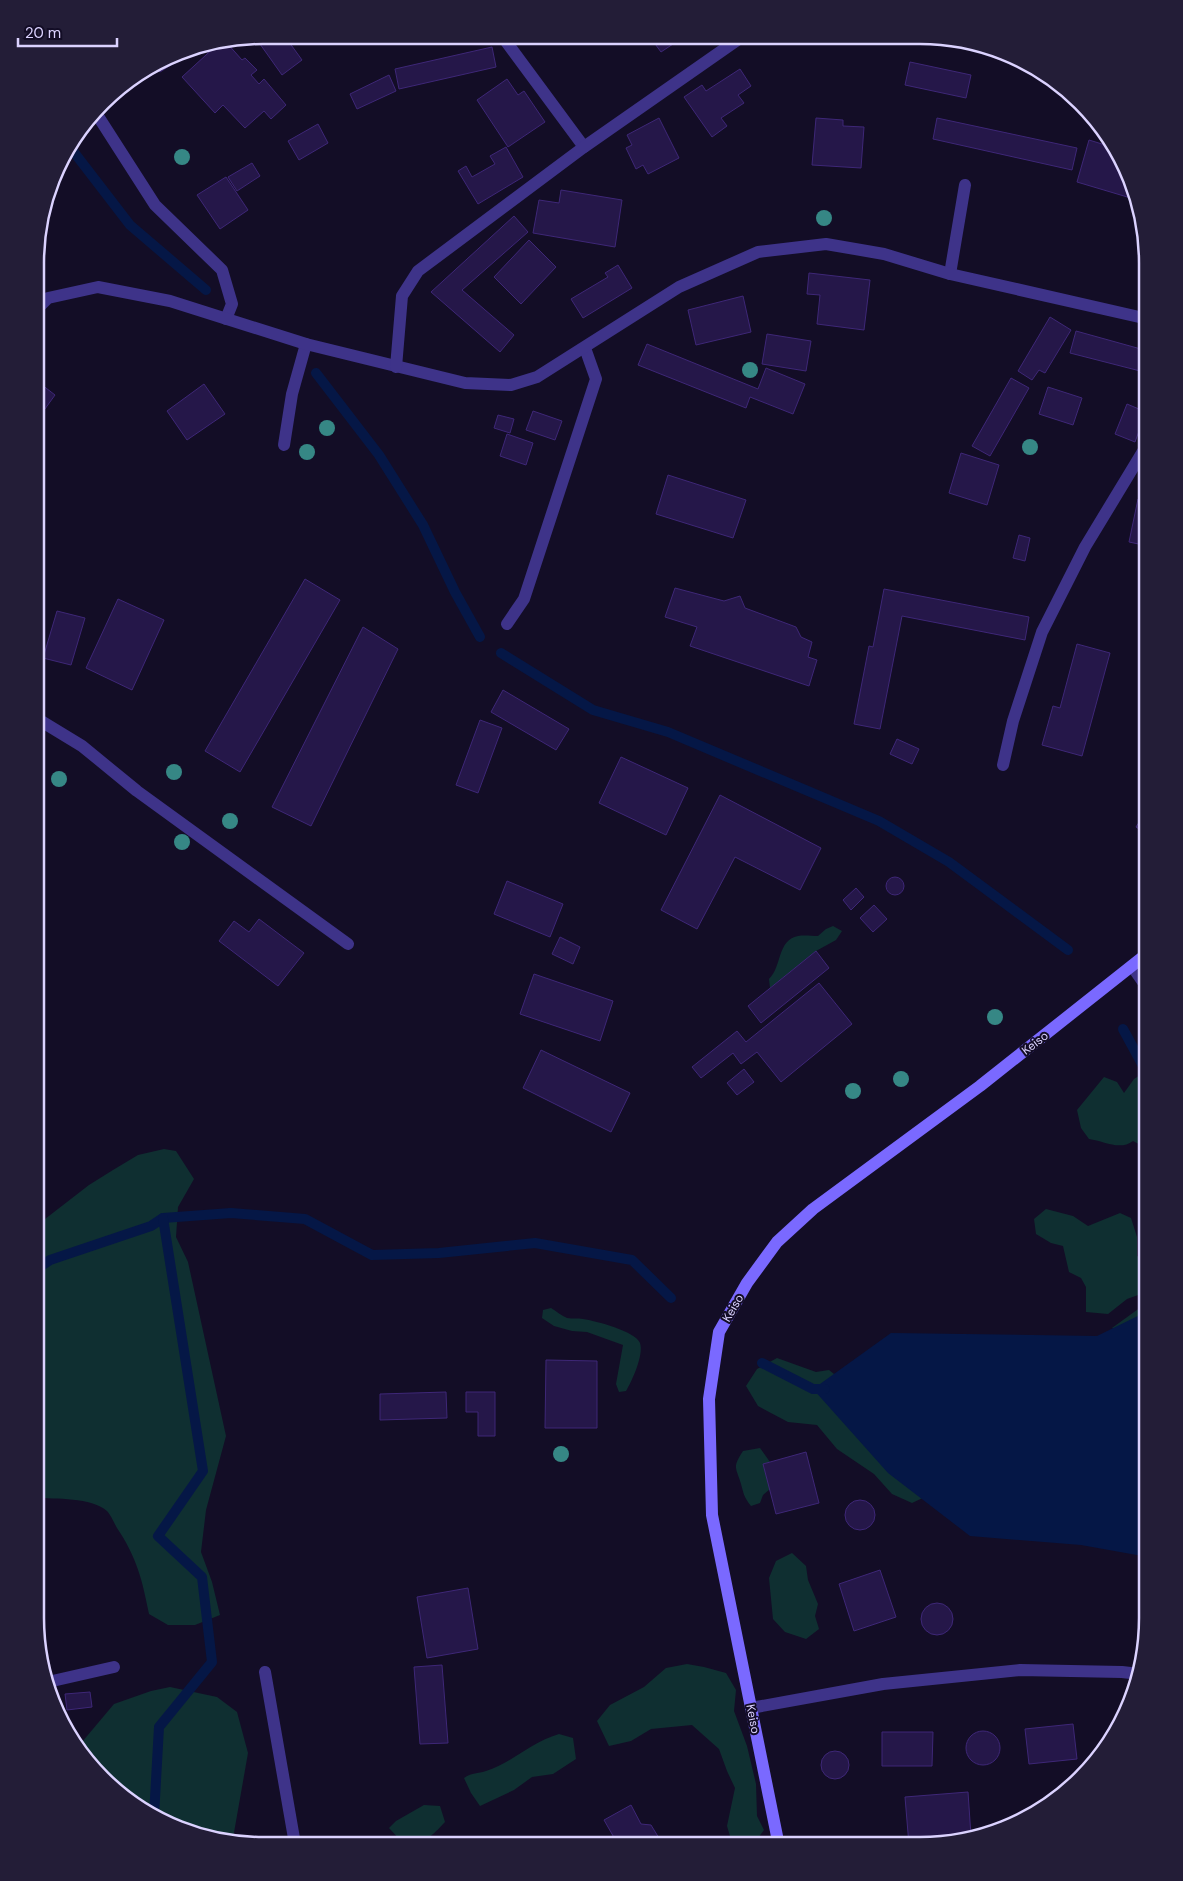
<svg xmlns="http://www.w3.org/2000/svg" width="1183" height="1881" font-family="'DM Sans',sans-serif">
<rect width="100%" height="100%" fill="#130d26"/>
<g fill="#0f2f31">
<path d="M833 926 842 931 836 940 816 951 770 988 769 979C782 967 777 940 798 936 804 935 812 936 818 936L826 929Z"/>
<path d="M1148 1070V1149L1133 1141C1120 1151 1104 1141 1089 1139L1081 1128 1077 1110 1104 1077 1117 1082 1124 1093 1134 1079Z"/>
<path d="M164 1149 176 1151 194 1179 178 1207 176 1237 188 1262 226 1436 206 1510 201 1552 212 1582 220 1615 195 1625H168L149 1614C142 1579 137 1558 117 1528 114 1523 111 1515 107 1511 91 1497 56 1499 35 1498L36 1226 89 1185 113 1170 138 1155Z"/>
<polygon points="1046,1209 1073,1216 1088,1226 1120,1213 1131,1218 1137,1237 1137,1256 1148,1262 1148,1274 1141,1294 1127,1299 1108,1314 1086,1312 1086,1287 1081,1278 1069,1272 1063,1246 1051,1243 1036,1234 1034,1219"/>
<polygon points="1148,1302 1148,1337 1112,1328"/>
<path d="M551 1308C556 1311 562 1316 567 1318 572 1319 578 1318 583 1319 596 1321 635 1331 640 1343 644 1355 632 1381 626 1391L619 1392 616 1384 623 1345 587 1332 572 1331 554 1326 542 1318 543 1310Z"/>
<polygon points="777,1358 816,1372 829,1370 839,1378 929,1495 912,1503 892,1494 874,1474 837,1449 817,1425 788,1422 758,1406 746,1386 757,1369"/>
<path d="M760 1448 770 1462 763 1464 770 1489 763 1495 760 1503 751 1506C744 1497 744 1495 741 1484 736 1467 732 1468 743 1451Z"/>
<polygon points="792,1553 806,1566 808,1580 818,1604 815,1616 819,1629 806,1639 785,1632 773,1619 769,1578 776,1561"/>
<polygon points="687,1664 704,1667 726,1673 736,1690 734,1711 747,1746 756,1784 757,1816 764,1830 752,1846 732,1843 727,1826 735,1788 727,1771 719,1749 692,1725 651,1729 631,1741 609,1746 597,1721 610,1705 644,1687 666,1668"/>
<polygon points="170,1687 217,1697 237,1712 248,1753 232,1844 176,1829 124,1799 82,1757 77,1748 114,1704 151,1691"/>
<path d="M559 1734 573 1738 576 1759 553 1774 532 1777 514 1790 480 1806 471 1793 464 1778C473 1772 477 1774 486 1771 512 1763 531 1742 559 1734Z"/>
<path d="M424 1805 440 1806 445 1822C429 1839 425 1843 401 1841L389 1828 396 1821Z"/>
</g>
<g fill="#051746">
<polygon points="1148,1151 1148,1209 1140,1192"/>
<polygon points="1148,1311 1148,1557 1081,1545 970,1536 888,1473 813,1389 891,1333 1097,1336"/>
</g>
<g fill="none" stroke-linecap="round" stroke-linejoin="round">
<g stroke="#051746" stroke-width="10">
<polyline points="70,147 130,225 206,290"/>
<polyline points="316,373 379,455 423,525 455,592 480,637"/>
<polyline points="501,653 593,710 668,732 879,821 949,862 1068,950"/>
<polyline points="1123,1029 1148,1075"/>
<polyline points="35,1270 50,1260 151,1226 163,1218 231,1213 305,1219 372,1255 439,1253 535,1243 632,1260 671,1298"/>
<polyline points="762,1363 813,1389 825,1389"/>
<polyline points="154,1816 159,1727 212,1662 202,1577 158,1536 203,1471 163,1218"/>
</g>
</g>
<g fill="#251749" stroke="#3e2777">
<polygon points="263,35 284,35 302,60 282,75 255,37"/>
<polygon points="548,36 560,36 552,42"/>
<polygon points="651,36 672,36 676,42 661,52 650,37"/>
<polygon points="226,42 242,60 245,58 257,70 251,75 259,84 264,79 286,105 271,119 264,111 245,128 223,105 215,113 182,77 218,44"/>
<polygon points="492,47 496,67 399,89 395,69"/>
<polygon points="197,48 160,72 155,65 176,52"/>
<polygon points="910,62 971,75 966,98 905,85"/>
<polygon points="740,69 751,86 738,95 744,103 721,118 727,126 712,137 684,97 702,85 706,91"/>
<polygon points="389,75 396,91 357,109 350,94"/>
<polygon points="507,79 518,95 524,91 545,122 508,147 477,100"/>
<polygon points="659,118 679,158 648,174 643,165 636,169 626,148 632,145 627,135"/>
<polygon points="816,118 843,120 843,126 864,127 861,168 812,165"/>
<polygon points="937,118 1077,148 1072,170 933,139"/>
<polygon points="318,124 328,143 299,160 288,141"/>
<polygon points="1089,140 1115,148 1131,175 1135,196 1134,199 1077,182"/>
<polygon points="506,147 523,177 478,204 458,171 466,166 472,177 495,164 490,156"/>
<polygon points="252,163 260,176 237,191 228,177"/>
<polygon points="226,177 248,210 220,229 197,195"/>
<polygon points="561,190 622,200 615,247 533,233 539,200 559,203"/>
<polygon points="514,216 528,232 462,290 514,335 500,352 431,292"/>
<polygon points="529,240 556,267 521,304 494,277"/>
<polygon points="618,265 632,288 583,318 571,299 608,277 605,273"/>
<polygon points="809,273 870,280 864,330 817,324 820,295 807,294"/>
<polygon points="743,296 751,332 696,345 688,310"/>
<polygon points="1050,317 1071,330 1045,373 1039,370 1032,380 1018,371"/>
<polygon points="1076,331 1148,351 1145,364 1148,365 1148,373 1070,353"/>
<polygon points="767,334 811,341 806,371 762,364"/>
<polygon points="647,344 758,389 766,368 805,384 793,414 750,397 746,408 638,365"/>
<polygon points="1011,378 1029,388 990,456 972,446"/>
<polygon points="37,381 55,395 37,420"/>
<polygon points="204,384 225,414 187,440 167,411"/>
<polygon points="1048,387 1082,398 1073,425 1039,414"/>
<polygon points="1127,404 1146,412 1135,442 1115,434"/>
<polygon points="533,411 562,421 555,440 526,430"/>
<polygon points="498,415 514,419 510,433 494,428"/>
<polygon points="507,434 533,443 526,465 500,456"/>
<polygon points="961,453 999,465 987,505 949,493"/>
<polygon points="668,475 746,500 733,538 656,514"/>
<polygon points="1138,499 1148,501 1148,546 1129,542"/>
<polygon points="1019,535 1030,538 1025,561 1013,558"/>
<polygon points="305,579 340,600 240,772 205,751"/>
<polygon points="675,588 724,601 740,596 745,608 796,627 801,637 812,642 808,657 817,660 809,686 690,646 697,627 665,617"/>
<polygon points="884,589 1029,617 1025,640 902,616 880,729 854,724 869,646 873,647"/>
<polygon points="118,599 164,620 132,690 86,668"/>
<polygon points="57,611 85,618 71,665 43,658"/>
<polygon points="363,627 398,649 311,826 272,807"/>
<polygon points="1077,644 1110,653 1082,756 1042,745 1053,706 1060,708"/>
<polygon points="503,690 569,729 556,750 491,712"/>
<polygon points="480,720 502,728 478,793 456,785"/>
<polygon points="897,739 919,749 912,764 890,754"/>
<polygon points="621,757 688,788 666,835 599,803"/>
<polygon points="1148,757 1148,774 1144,773"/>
<polygon points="720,795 821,848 800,890 735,857 697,929 661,910"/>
<polygon points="1147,810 1148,811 1148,835 1136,827"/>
<circle cx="895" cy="886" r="9"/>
<polygon points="507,881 563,904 550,937 494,914"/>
<polygon points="856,888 864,897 851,910 843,900"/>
<polygon points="874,905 887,919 873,932 860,918"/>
<polygon points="259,919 304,953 278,986 219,941 234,921 249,932"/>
<polygon points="560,937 580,947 573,964 552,954"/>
<polygon points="816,951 829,968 761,1023 748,1006"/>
<polygon points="534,974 613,1001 600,1041 520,1014"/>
<polygon points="819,983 852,1024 781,1082 757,1052 741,1064 733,1053 701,1078 692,1067 737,1031 746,1042"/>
<polygon points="541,1050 630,1093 611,1132 523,1088"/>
<polygon points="744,1069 754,1082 737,1095 727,1083"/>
<polygon points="546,1360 597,1361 597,1428 545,1428"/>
<polygon points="446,1392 447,1418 380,1420 380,1394"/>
<polygon points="466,1392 495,1392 495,1436 478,1436 478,1412 466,1412"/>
<polygon points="806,1452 819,1503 776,1514 763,1464"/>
<circle cx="860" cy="1515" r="15"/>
<polygon points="880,1570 896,1617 854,1631 839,1584"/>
<polygon points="468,1588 478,1649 427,1658 417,1597"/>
<circle cx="937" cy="1619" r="16"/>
<polygon points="442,1665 448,1743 420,1744 414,1667"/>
<polygon points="90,1692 92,1707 67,1710 65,1694"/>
<polygon points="1073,1724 1077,1759 1029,1764 1025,1729"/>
<circle cx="983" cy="1748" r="17"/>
<polygon points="882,1732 933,1732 932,1766 882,1766"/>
<circle cx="835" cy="1765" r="14"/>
<polygon points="968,1792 971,1836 934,1843 909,1845 905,1797"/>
<polygon points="631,1805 641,1824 651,1825 662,1843 661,1845 608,1845 616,1841 604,1820"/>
</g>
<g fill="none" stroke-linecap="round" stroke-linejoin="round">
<g stroke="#3e3389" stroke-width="12">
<polyline points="502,36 584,147"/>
<polyline points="950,274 965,185"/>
<polyline points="284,445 292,394 306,344"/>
<polyline points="507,624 524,599 596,379 585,348"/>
<polyline points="1132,966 1148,989"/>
<polyline points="265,1672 295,1844"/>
<polyline points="751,1708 883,1684 1020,1670 1122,1672 1139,1674"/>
</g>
<g stroke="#3e3389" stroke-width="12">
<polyline points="96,113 155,205 222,270 232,304 226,319"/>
<polyline points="37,309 48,298 98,287 170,301 306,344 465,383 511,385 537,377 679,287 758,252 826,244 884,254 950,274 1148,319"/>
<polyline points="396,367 402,296 418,271 584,147 743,36"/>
<polyline points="36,718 82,746 137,791 348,944"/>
<polyline points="1003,765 1013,721 1042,632 1085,547 1148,443"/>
<polyline points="48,1682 114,1667"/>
</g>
<polyline stroke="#7a69ff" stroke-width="12" points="779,1846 712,1515 709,1399 719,1332 747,1283 777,1242 813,1209 980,1086 1148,953"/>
</g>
<g fill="#368785">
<circle cx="182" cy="157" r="8"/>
<circle cx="824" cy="218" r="8"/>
<circle cx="750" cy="370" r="8"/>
<circle cx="327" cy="428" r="8"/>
<circle cx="1030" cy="447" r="8"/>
<circle cx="307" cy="452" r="8"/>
<circle cx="174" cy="772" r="8"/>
<circle cx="59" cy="779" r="8"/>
<circle cx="230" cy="821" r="8"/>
<circle cx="182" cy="842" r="8"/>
<circle cx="995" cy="1017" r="8"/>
<circle cx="901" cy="1079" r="8"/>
<circle cx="853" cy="1091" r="8"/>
<circle cx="561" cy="1454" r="8"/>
</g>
<g text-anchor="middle" stroke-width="4" stroke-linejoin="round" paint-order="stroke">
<g font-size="12" fill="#dbd2ff" stroke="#130d26">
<text transform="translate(1035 1043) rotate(-38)" y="4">Keiso</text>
<text transform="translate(733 1308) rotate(-60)" y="4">Keiso</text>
<text transform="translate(753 1719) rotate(79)" y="4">Keiso</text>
</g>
</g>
<path d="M0 0H1183V1881H0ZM263 44H920A219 219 0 0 1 1139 263V1618A219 219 0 0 1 920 1837H263A219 219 0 0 1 44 1618V263A219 219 0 0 1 263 44Z" fill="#231d37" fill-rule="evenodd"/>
<path fill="none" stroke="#dbd2ff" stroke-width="2.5" d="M263 44H920A219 219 0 0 1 1139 263V1618A219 219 0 0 1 920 1837H263A219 219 0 0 1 44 1618V263A219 219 0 0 1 263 44Z"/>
<path d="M18 38v8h99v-8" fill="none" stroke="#dbd2ff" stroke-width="2.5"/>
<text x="25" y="38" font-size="15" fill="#dbd2ff" stroke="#130d26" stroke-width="4" paint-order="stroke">20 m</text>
</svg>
